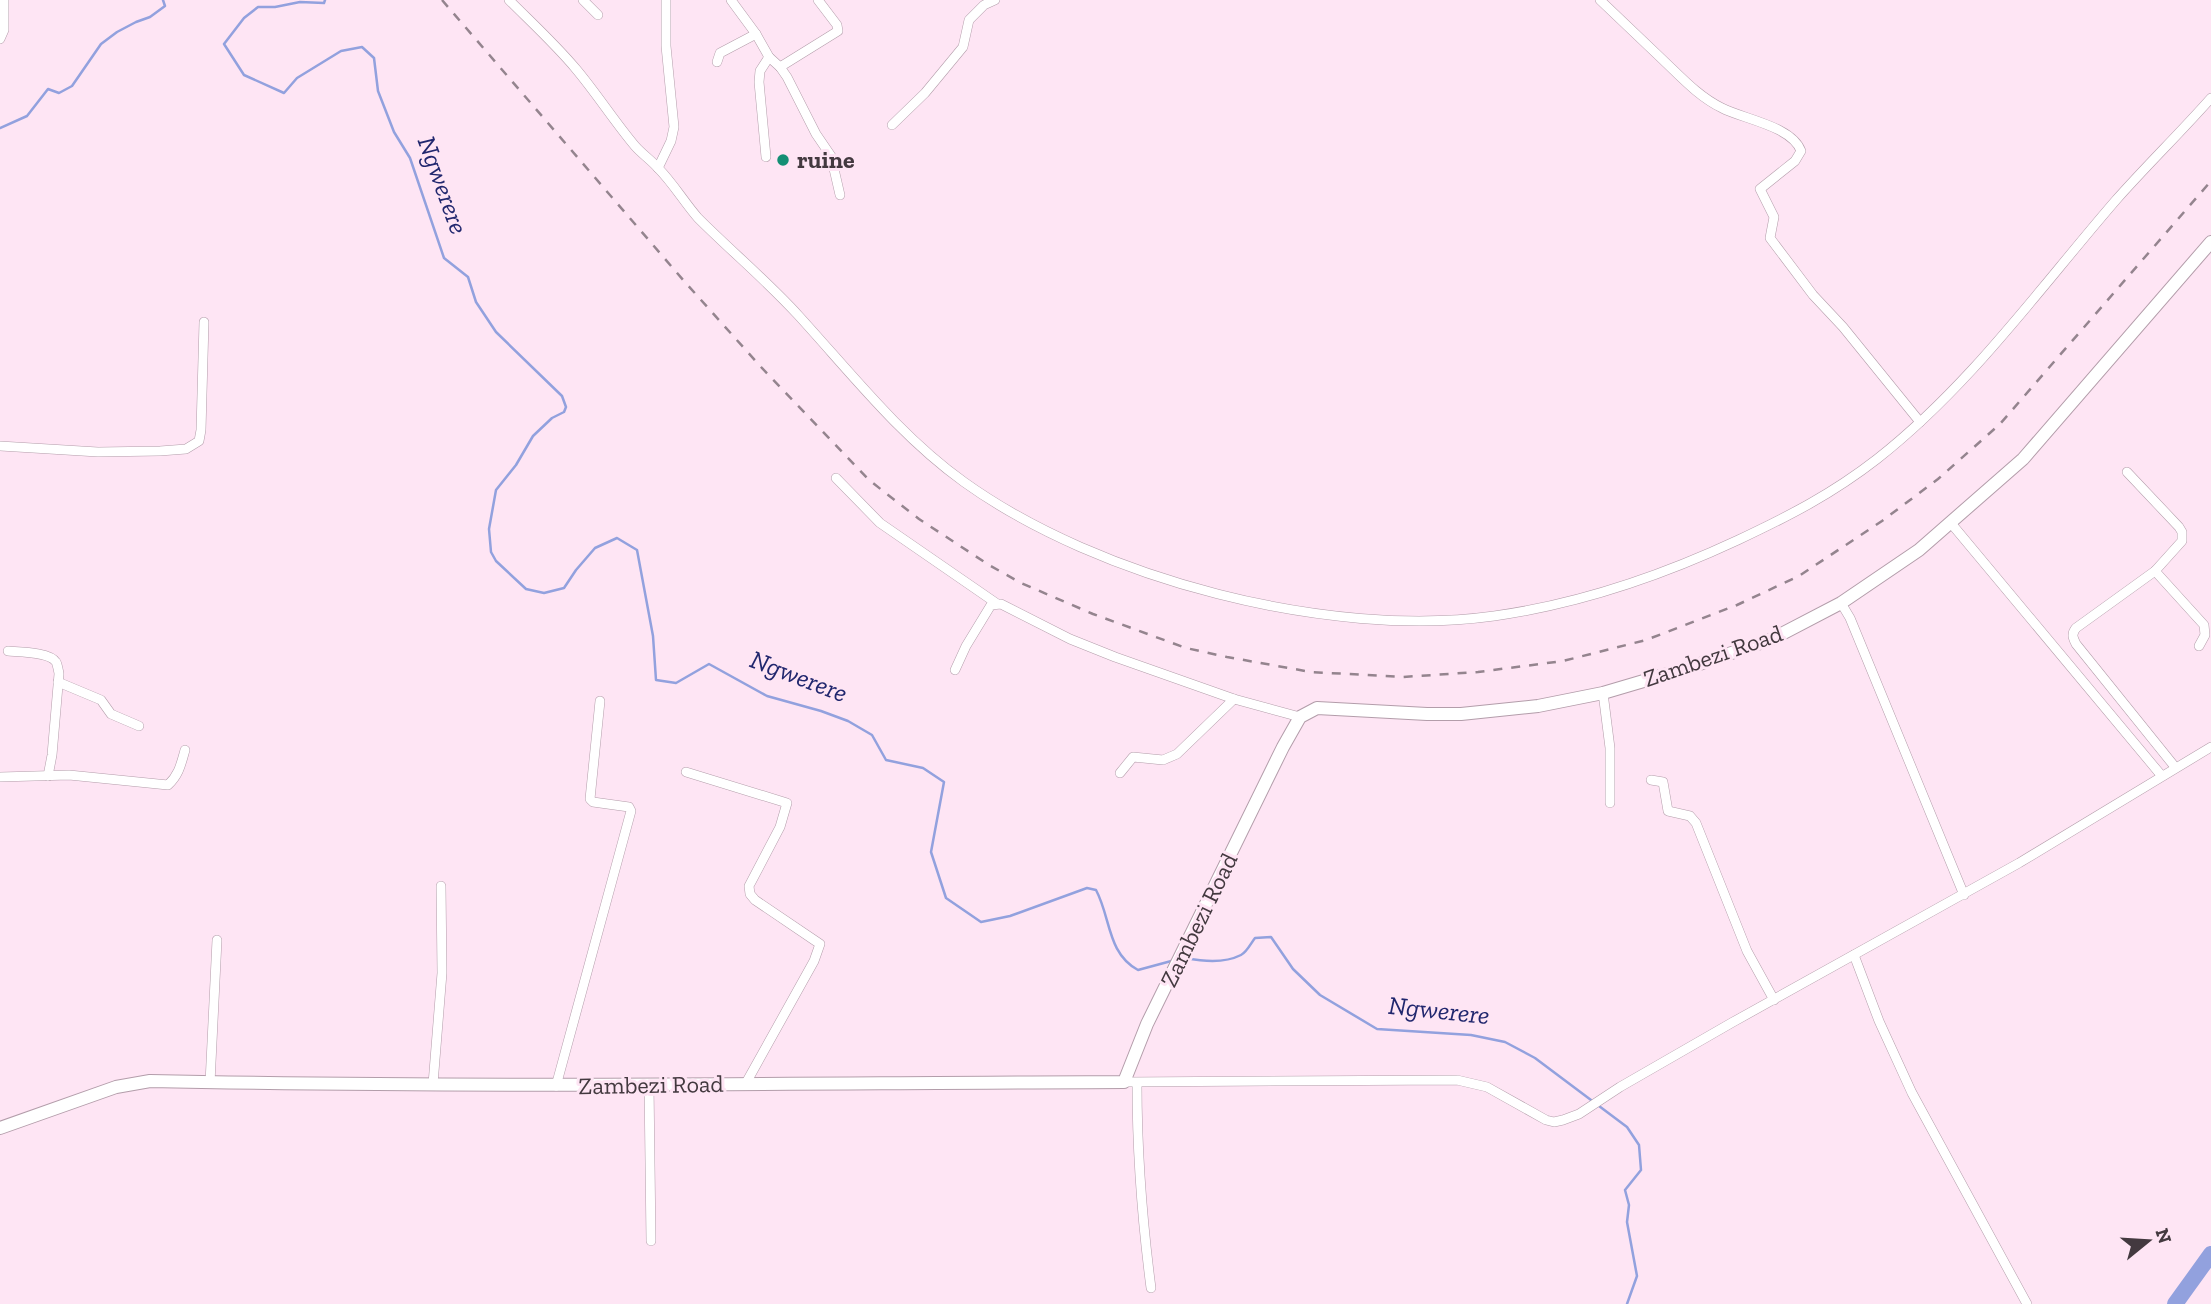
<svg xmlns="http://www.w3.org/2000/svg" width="2211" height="1304" font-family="'Zilla Slab',serif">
<rect width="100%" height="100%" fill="#fee5f4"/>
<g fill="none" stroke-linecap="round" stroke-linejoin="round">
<g stroke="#92a1de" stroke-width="2.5">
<path d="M325 0 324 3 300 2 275 7H258L244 18 224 44 244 75 284 93 297 78 341 51 362 47 374 58 378 91 394 132 410 158 444 258 468 277 476 302 496 332 562 396 566 407 564 412 552 418 533 436 516 465 496 490 489 529 491 552 496 561 526 589 544 593 564 588 576 570 595 548 617 538 637 550 653 636 656 680 676 683 709 664 767 696 821 711 848 721 872 735 886 760 923 768 944 782 931 852 946 898 981 922 1010 916 1087 888 1096 890C1111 918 1107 953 1138 970L1175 960"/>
<polyline points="0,128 27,116 48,89 59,93 72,86 101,44 117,32 136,22 150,17 165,6 163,0"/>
<path d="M1184 958C1202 961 1223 964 1241 955 1247 952 1251 943 1255 938L1271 937 1293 969 1320 995 1377 1029 1471 1035 1505 1042 1535 1058 1627 1127 1639 1145 1641 1170 1625 1190 1629 1205 1627 1222 1637 1276 1627 1304"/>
</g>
<polyline stroke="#92a1de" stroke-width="16" points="2175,1304 2211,1254"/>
<defs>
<g id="street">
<path d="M509 0C532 23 556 45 576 69 597 94 614 121 635 146 642 154 651 160 658 168 673 183 684 202 698 218 731 251 767 281 798 315 851 373 900 436 964 482 1099 579 1329 639 1494 616 1579 604 1661 576 1738 540 1789 516 1832 494 1877 459 1970 386 2039 289 2116 200 2147 165 2180 133 2211 98"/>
<polyline points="583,0 598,15"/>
<polyline points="731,0 756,34 769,57 780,67 787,77 816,134 831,156 840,195"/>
<path d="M1600 0C1621 20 1642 40 1663 60 1681 77 1699 97 1722 108 1743 119 1792 126 1801 151L1795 161 1760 189 1774 217 1770 238 1813 295 1843 327 1920 422"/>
<polyline points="0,39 4,30 4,0"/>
<polyline points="717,62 720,53 756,34"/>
<polyline points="780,67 838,31 837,25 818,0"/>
<polyline points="892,125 925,93 963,47 969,20 984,5 995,0"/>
<polyline points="766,157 759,82 760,71 769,57"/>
<polyline points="658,168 671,141 674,127 666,46 666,0"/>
<polyline points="0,446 98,452 160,451 186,449 199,441 201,430 204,322"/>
<path d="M2127 472 2179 527 2182 532V541L2155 571 2076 628C2071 634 2073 638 2076 644L2175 767"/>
<polyline points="836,478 880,523 996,603"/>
<polyline points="1950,522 2161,775"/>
<polyline points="2155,571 2204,625 2205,635 2199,646"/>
<polyline points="1841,603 1850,618 1964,895"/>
<path d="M8 651C19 652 50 652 56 662 57 663 59 673 59 674L52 755 48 776"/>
<polyline points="955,670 966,646 991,605 1001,604 1070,639 1115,657 1234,699 1300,717"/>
<polyline points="58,682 101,700 111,714 139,726"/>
<polyline points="1603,693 1610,748 1610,803"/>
<polyline points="686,772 787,803 780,827 749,886 750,894 755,900 820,944 814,961 746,1083"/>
<polyline points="1120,773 1133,757 1163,760 1177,754 1234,699"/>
<path d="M0 777 69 775 168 785C179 775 181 764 185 750"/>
<polyline points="1651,780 1663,782 1668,811 1690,816 1696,823 1747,951 1774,1000"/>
<polyline points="1854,955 1879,1021 1912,1093 2027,1304"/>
<polyline points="1124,1082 1457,1080 1487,1087 1546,1120 1554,1122 1563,1120 1579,1114 1620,1087 1733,1022 2019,863 2211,747"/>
<polyline points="210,1083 217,940"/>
<path d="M1137 1083C1137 1152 1142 1219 1151 1288"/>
<polyline points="433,1084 442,973 441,886"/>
<polyline points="649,1084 651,1241"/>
<polyline points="556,1086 631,811 629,807 593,802 590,799 600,701"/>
</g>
<path id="secondary" d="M0 1128 116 1087 150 1081C475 1088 800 1083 1124 1082L1147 1024 1283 747 1300 717 1317 708 1427 714H1461L1538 706 1603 693 1691 667 1772 639 1841 603 1919 550 2023 459 2211 242"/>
</defs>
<use href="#street" stroke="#b39daa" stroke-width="10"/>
<use href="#secondary" stroke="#b39daa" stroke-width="14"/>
<use href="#street" stroke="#fff" stroke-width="9"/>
<use href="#secondary" stroke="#fff" stroke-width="12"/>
<polyline stroke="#94848e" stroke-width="2.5" stroke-dasharray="9 9" stroke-linecap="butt" points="442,0 684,281 761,367 869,480 919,519 989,565 1021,583 1093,614 1186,648 1227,657 1311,672 1403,677 1478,672 1563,661 1646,640 1737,605 1799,576 1882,521 1938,479 2000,424 2211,181"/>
</g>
<circle fill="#138f74" stroke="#fee5f4" stroke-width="2.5" cx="783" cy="160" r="7"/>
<g text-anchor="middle" stroke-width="6" stroke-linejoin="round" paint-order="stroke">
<g font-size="24" font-weight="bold" fill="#43393f" stroke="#fee5f4" text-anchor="start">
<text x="797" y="168">ruine</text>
</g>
<g font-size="24" fill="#43393f" stroke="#fee5f4">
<text transform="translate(1713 656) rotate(-19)" y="8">Zambezi Road</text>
<text transform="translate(1199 920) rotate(-64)" y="8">Zambezi Road</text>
<text transform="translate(651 1085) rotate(-1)" y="8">Zambezi Road</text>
</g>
<g font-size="26" font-style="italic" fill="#21276e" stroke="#fee5f4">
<text transform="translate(443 185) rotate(70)" y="9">Ngwerere</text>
<text transform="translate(799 676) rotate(21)" y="9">Ngwerere</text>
<text transform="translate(1439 1010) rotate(6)" y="9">Ngwerere</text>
</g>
</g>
<g transform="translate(2148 1241) rotate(72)" stroke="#fee5f4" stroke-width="5" paint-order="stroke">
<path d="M0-5L12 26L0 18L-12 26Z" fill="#43393f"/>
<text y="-10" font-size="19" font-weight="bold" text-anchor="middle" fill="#43393f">N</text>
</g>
</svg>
